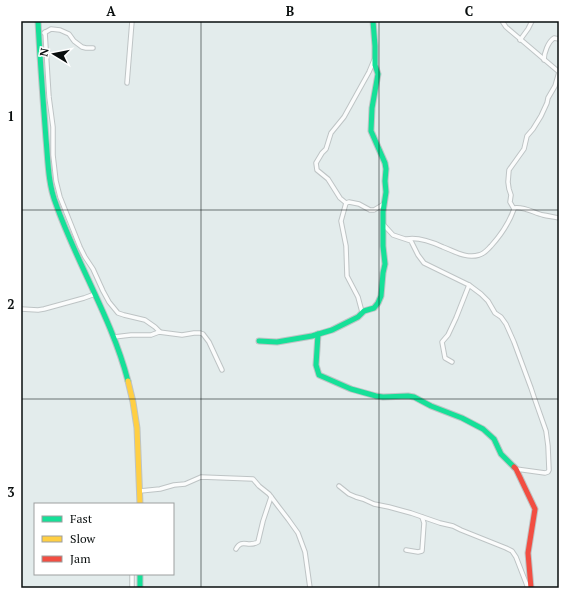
<svg xmlns="http://www.w3.org/2000/svg" width="580" height="609" font-family="'PT Serif',serif">
<rect width="100%" height="100%" fill="#e3ecec"/>
<g fill="none" stroke-linecap="round" stroke-linejoin="round">
<defs>
<g id="street">
<polyline points="502,21 506,27 519,38 559,72"/>
<polyline points="45,32 49,97 53,127 53,155 56,181 60,197 80,247 85,257 93,269 103,291 109,302 118,313 124,315 145,320 155,327 160,332"/>
<polyline points="44,33 51,29 60,30 69,34 74,41 82,47 86,48 93,48"/>
<polyline points="520,40 528,29 532,21"/>
<polyline points="374,60 369,72 344,117 331,133 326,149 322,153 316,163 317,170 328,179 340,198 346,203 349,202 359,204 370,210 374,210 384,204"/>
<path d="M544 60C544 53 548 42 554 38L559 39"/>
<polyline points="127,83 132,21"/>
<polyline points="346,203 341,221 346,246 347,276 358,297 362,312"/>
<path d="M514 208C524 206 534 213 543 215 548 216 554 217 559 218"/>
<polyline points="383,224 393,235 411,241 418,255 424,263 469,285 481,294 488,301 495,313 501,317 506,324 514,342 531,388 534,397 546,431 548,446 549,470 548,472 545,473 516,469"/>
<path d="M407 239C418 237 432 242 443 247 454 251 466 259 479 255 484 254 487 250 491 246 501 235 509 223 514 209L510 202 511 195 509 189 508 182 509 170 524 149 527 136 533 129 541 116 547 103 548 98 555 86 559 72"/>
<polyline points="21,309 38,310 44,309 84,298 95,294"/>
<polyline points="114,337 131,335 151,335 159,332 182,335 194,333 200,333 203,334 209,342 222,370"/>
<polyline points="452,362 445,358 442,342 448,335 456,318 469,285"/>
<polyline points="339,486 349,494 356,497 363,499 374,504 389,507 411,513 440,523 453,526 461,530 506,548 512,551 516,557 528,588"/>
<polyline points="140,491 160,489 174,485 185,484 201,477 253,479 259,486 269,494 278,506 288,519 298,533 305,552 310,588"/>
<path d="M236 549C242 538 248 548 258 542L263 521 271 497"/>
<polyline points="406,550 418,552 422,551 424,523 422,517"/>
<polyline points="132,574 132,588"/>
</g>
<g id="fast">
<path d="M38 21C40 60 43 99 46 139 48 160 48 184 56 204 77 264 112 319 128 381"/>
<polyline points="318,334 316,365 319,375 351,389 376,396 383,397 408,396 414,397 431,406 462,418 483,429 494,439 501,454 514,467"/>
<polyline points="259,341 277,342 312,336 332,330 358,317 364,311 374,308 378,303 381,296 383,273 385,264 383,246 383,212 386,192 385,181 386,169 385,163 371,131 372,108 378,74 375,65 375,46 373,21"/>
<polyline points="140,574 140,588"/>
</g>
<polyline id="slow" points="128,381 133,402 137,428 140,504"/>
<polyline id="jam" points="514,467 516,469 535,509 528,553 531,588"/>
</defs>
<use href="#street" stroke="#bec4c5" stroke-width="5.5"/>
<use href="#fast" stroke="#bec4c5" stroke-width="7"/>
<use href="#slow" stroke="#bec4c5" stroke-width="7"/>
<use href="#jam" stroke="#bec4c5" stroke-width="7"/>
<use href="#street" stroke="#fbfcfc" stroke-width="3.5"/>
<use href="#fast" stroke="#16e098" stroke-width="5"/>
<use href="#slow" stroke="#ffcf43" stroke-width="5"/>
<use href="#jam" stroke="#f24e42" stroke-width="5"/>
</g>
<path fill="none" stroke="#090e0e" stroke-width="1" stroke-opacity="0.55" d="M201 21V588M379 21V588M21 210H559M21 399H559"/>
<rect width="580" height="609" fill="none" stroke="#ffffff" stroke-width="44"/>
<rect x="34" y="503" width="140" height="72" fill="#ffffff" stroke="#9d9f9f"/>
<rect x="42" y="516" width="20" height="6" fill="#16e098" stroke="#9d9f9f"/>
<text x="70" y="523" font-size="12" fill="#090e0e">Fast</text>
<rect x="42" y="536" width="20" height="6" fill="#ffcf43" stroke="#9d9f9f"/>
<text x="70" y="543" font-size="12" fill="#090e0e">Slow</text>
<rect x="42" y="556" width="20" height="6" fill="#f24e42" stroke="#9d9f9f"/>
<text x="70" y="563" font-size="12" fill="#090e0e">Jam</text>
<g transform="translate(54 54) rotate(280)" stroke="#ffffff" stroke-width="3" paint-order="stroke">
<path d="M0-3L7 15L0 10L-7 15Z" fill="#090e0e"/>
<text y="-6" font-size="11" font-weight="bold" text-anchor="middle" fill="#090e0e">N</text>
</g>
<rect x="22" y="22" width="536" height="565" fill="none" stroke="#090e0e" stroke-width="1.5"/>
<g font-size="13" text-anchor="middle" font-weight="bold" fill="#090e0e">
<text x="111" y="16">A</text>
<text x="290" y="16">B</text>
<text x="469" y="16">C</text>
<text x="11" y="121">1</text>
<text x="11" y="309">2</text>
<text x="11" y="497">3</text>
</g>
</svg>
